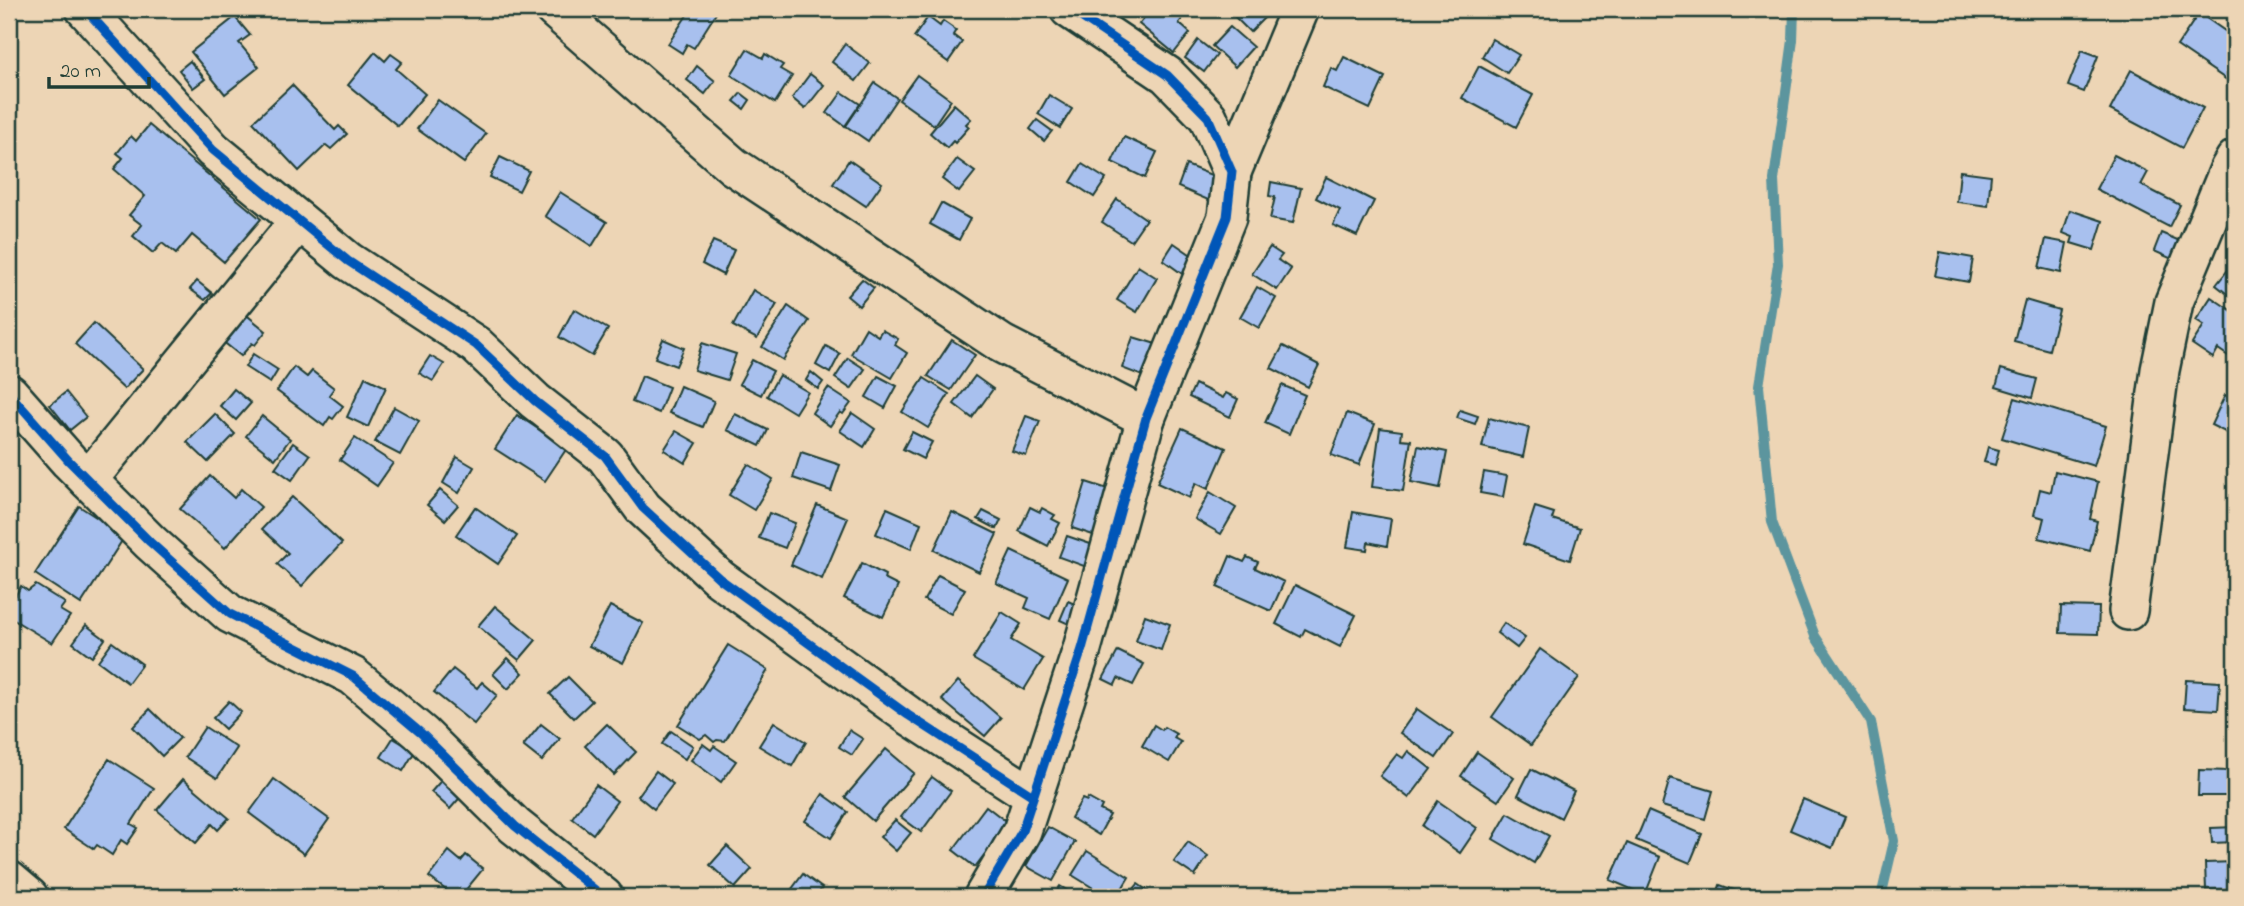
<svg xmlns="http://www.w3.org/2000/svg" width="2244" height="906" font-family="'Indie Flower',sans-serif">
<rect width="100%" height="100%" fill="#edd5b5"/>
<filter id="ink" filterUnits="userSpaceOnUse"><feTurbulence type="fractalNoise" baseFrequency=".0143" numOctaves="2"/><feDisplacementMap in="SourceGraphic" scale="14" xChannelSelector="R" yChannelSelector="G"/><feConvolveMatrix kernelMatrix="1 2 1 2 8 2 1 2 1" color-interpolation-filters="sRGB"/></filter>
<g filter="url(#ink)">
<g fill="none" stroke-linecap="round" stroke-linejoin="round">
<polyline stroke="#5c959e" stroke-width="10" points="1794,9 1793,40 1774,180 1778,264 1759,386 1772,522 1815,636 1871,722 1894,841 1881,897"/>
</g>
<g fill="#a8c0ee" stroke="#1f3d34" stroke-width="2">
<polygon points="691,9 718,10 694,48 687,44 682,53 668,44"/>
<polygon points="1151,9 1168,9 1182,19 1179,23 1190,33 1174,53 1139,24"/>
<polygon points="1227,9 1273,9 1250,32"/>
<polygon points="2199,13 2228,33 2235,22 2235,81 2233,84 2177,46"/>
<polygon points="235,17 250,35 239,43 259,67 225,94 191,52"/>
<polygon points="928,17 940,26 943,21 956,30 953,35 962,42 948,62 914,37"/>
<polygon points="1230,27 1253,47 1235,67 1212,46"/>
<polygon points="1492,39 1519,55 1507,73 1482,57"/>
<polygon points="1198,40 1217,55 1204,72 1185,58"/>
<polygon points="845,44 870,63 856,81 832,62"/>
<polygon points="747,49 763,58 765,54 783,65 780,69 792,76 775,103 731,75"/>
<polygon points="2082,50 2098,56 2084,92 2068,86"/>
<polygon points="375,52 385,61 391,54 402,62 396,69 425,94 398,126 348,85"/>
<polygon points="1344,57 1385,77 1370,109 1323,87 1331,68 1337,71"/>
<polygon points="190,61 205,79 193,88 179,70"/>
<polygon points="697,66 715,81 705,94 687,80"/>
<polygon points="1479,66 1533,95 1516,127 1462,98"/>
<polygon points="2131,70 2203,108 2182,148 2110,110"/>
<polygon points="810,74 824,85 805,109 792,98"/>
<polygon points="917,75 951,100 934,125 899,100"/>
<polygon points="875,83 897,98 868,141 846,126"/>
<polygon points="292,85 335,130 339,126 347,134 331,149 326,145 299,171 253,122"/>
<polygon points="842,92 860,104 845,126 827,113"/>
<polygon points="741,93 750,100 744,109 734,101"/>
<polygon points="1049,95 1072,109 1060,128 1038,114"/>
<polygon points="438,100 486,134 464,163 417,129"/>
<polygon points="954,104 971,119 966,124 969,127 955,143 953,141 947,148 930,133"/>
<polygon points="1037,120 1052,131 1044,141 1030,129"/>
<polygon points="149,125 261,219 224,262 192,235 176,254 162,243 153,253 133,236 142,225 129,215 145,196 114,169 123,158 117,153 131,136 136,141"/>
<polygon points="1124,137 1157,152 1145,178 1112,162"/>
<polygon points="2114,155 2148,172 2141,185 2180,205 2169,227 2096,189"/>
<polygon points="500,157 529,171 519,191 490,177"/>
<polygon points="957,159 975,172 959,192 942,179"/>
<polygon points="849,160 882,183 866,206 833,184"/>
<polygon points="1082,164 1106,179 1094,197 1071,182"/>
<polygon points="1186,165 1224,180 1215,203 1178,187"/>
<polygon points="1960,171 1991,175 1988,206 1957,202"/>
<polygon points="1326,177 1374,201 1357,236 1333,225 1340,210 1316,198"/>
<polygon points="1271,182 1301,188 1293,223 1270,219 1275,197 1269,196"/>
<polygon points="560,192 607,222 592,246 545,216"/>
<polygon points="1117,199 1146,219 1131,241 1102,222"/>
<polygon points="941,203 970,219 959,240 930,224"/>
<polygon points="2070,210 2103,221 2094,250 2071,243 2073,237 2063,233"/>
<polygon points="2161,233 2180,241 2172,259 2154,251"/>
<polygon points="2046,239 2067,243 2061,273 2039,268"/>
<polygon points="713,241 734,250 723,275 702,264"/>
<polygon points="1174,243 1200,261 1188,278 1163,260"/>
<polygon points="1270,247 1282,255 1278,260 1291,269 1277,290 1252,274"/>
<polygon points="1940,252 1973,258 1969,282 1935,276"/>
<polygon points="2235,261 2235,300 2216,285"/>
<polygon points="1138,266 1157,278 1137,312 1117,300"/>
<polygon points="862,279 874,288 859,306 847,296"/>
<polygon points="197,281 212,293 205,300 190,289"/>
<polygon points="1257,287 1276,298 1259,328 1240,317"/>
<polygon points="753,290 777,304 757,339 733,326"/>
<polygon points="2211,297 2235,313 2234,360 2218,349 2213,358 2192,344 2204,325 2196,320"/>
<polygon points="2025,300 2059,310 2049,350 2014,341"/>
<polygon points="788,306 809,321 783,360 762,347"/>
<polygon points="574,309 608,329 592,356 559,337"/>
<polygon points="243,312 266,331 255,345 252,343 241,356 221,340"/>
<polygon points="94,323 143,369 124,389 75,344"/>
<polygon points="866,328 878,336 882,330 898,339 895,345 907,353 892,378 851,354"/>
<polygon points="1133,337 1156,344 1145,377 1122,368"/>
<polygon points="663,339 684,348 676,366 655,358"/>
<polygon points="952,340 975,355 951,390 928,376"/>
<polygon points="702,343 736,354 727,380 694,370"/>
<polygon points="826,346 840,354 830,373 816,365"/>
<polygon points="1283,346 1319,365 1308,387 1271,368"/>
<polygon points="253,354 278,370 270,383 245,367"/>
<polygon points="430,356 444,364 433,381 419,373"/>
<polygon points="848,358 865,369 851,389 835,378"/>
<polygon points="752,360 773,371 761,395 739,384"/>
<polygon points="294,367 307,377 312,371 334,388 329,395 343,406 333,419 330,417 324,426 277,391"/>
<polygon points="2001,369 2037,379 2032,398 1996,387"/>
<polygon points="811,372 823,382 818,389 806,380"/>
<polygon points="779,375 808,392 795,413 767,396"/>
<polygon points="642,376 669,387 659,413 632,402"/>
<polygon points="878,376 897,386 885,408 866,397"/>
<polygon points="975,376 993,389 972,418 954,404"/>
<polygon points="365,377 386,387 368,427 347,417"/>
<polygon points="924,378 949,394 928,428 902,412"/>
<polygon points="1195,384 1223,398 1226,393 1238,399 1230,417 1189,397"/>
<polygon points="1282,385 1305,395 1289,434 1265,423"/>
<polygon points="680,386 714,401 703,427 669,413"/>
<polygon points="828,388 851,403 843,414 840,412 830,426 812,413"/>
<polygon points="234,389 251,403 236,420 220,406"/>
<polygon points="66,392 86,417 70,430 50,405"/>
<polygon points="2225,395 2235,400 2235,437 2211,425"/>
<polygon points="2015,398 2106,426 2094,466 2002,438"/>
<polygon points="394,407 419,421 400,455 375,442"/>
<polygon points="1460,410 1478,416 1475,424 1457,418"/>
<polygon points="852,413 875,429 864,447 840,431"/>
<polygon points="1347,413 1375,424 1359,465 1331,455"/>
<polygon points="215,414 235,434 208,462 187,442"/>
<polygon points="735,414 768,430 760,446 727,430"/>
<polygon points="517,415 567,448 545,481 495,449"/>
<polygon points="262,416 290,439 275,459 246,436"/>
<polygon points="1026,416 1040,421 1026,456 1012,451"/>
<polygon points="1489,418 1529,428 1523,457 1482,447"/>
<polygon points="1182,428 1226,448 1208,489 1196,483 1189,498 1157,483"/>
<polygon points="1380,428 1402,431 1401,439 1411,440 1403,491 1372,487"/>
<polygon points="676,431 697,443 685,463 664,450"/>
<polygon points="912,432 932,442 923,459 903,449"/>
<polygon points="355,438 393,463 377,486 340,460"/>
<polygon points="293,443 310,455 292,480 275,468"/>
<polygon points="1418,446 1447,452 1440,488 1411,482"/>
<polygon points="1988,447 1999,450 1995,465 1984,462"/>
<polygon points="801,452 840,465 831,491 793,478"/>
<polygon points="457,457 474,467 459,493 443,483"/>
<polygon points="748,464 773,479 754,510 729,495"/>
<polygon points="2055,471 2098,482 2090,519 2097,521 2090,551 2039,538 2044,518 2034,515 2040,489 2051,492"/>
<polygon points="1484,472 1507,476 1503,497 1480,493"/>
<polygon points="210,476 234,498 241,489 261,507 225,548 180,509"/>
<polygon points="1086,482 1120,493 1105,539 1072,528"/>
<polygon points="440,490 458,505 445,520 427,505"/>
<polygon points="1210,492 1236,508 1221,534 1195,519"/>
<polygon points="292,497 342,543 302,586 277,564 288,553 262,529"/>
<polygon points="817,505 848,518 822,579 791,565"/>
<polygon points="79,506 125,536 81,604 35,574"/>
<polygon points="475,507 517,536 498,564 456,535"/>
<polygon points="1030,507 1040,512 1042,508 1055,515 1052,519 1060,523 1048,546 1019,531"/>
<polygon points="1535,507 1554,513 1552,519 1580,528 1570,560 1523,544"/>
<polygon points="887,508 921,523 911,549 876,534"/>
<polygon points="983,511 1001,520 997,529 978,519"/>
<polygon points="952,512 997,534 979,572 934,550"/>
<polygon points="1353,512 1391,519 1387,546 1368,542 1367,550 1347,547"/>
<polygon points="769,513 795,523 785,548 759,538"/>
<polygon points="1067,536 1102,548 1095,570 1059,557"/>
<polygon points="1011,551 1068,578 1050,619 1025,608 1029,598 996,583"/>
<polygon points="1230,556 1244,562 1247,557 1258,562 1255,568 1284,582 1271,611 1217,587"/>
<polygon points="862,563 885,575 884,579 898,586 883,617 844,598"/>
<polygon points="938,575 965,589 951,614 924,600"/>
<polygon points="36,585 65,603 60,610 70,616 52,643 9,617 9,607 21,586 28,591"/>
<polygon points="1295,585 1356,615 1340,647 1305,629 1301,637 1276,624"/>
<polygon points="1068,601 1079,606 1071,625 1060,620"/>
<polygon points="495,606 536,640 519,660 478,626"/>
<polygon points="610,606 643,623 623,663 589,646"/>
<polygon points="2061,606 2099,607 2098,634 2060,633"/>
<polygon points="1002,612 1021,624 1011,640 1043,659 1024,690 973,659"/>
<polygon points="1145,615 1170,624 1161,650 1136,641"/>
<polygon points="1504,623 1525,638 1517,648 1497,633"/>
<polygon points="86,625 105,639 92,657 73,643"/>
<polygon points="112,642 142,664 128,683 98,661"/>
<polygon points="728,645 768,670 725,741 717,740 714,742 706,735 700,739 678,725"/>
<polygon points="1540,649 1579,677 1531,745 1492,717"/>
<polygon points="1118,651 1144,664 1133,685 1118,678 1115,685 1103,679"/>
<polygon points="508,658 523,673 508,689 493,674"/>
<polygon points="453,669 477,688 482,682 497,695 474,724 434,692"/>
<polygon points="568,677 592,701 574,718 550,694"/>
<polygon points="2186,680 2220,682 2218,710 2184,708"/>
<polygon points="958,681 1001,718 985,736 942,700"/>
<polygon points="229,701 241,712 225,729 213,718"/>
<polygon points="150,709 180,738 162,756 133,727"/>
<polygon points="1417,709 1453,734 1436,758 1400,733"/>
<polygon points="774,722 806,742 792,766 759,746"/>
<polygon points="541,724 560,739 542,761 523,746"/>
<polygon points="607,724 636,752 614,775 585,746"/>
<polygon points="1154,725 1162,730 1164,727 1176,734 1174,738 1181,742 1169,762 1142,746"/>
<polygon points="205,727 237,748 217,778 185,757"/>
<polygon points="849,730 863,739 852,755 839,747"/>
<polygon points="671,731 693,746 685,759 662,744"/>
<polygon points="393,738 415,751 403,771 381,757"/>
<polygon points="703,744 711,750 714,746 736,761 721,782 691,760"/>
<polygon points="886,749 914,773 873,821 845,797"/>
<polygon points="1408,751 1431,769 1409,798 1380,776 1397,754 1403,758"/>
<polygon points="1477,752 1514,778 1498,801 1461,776"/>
<polygon points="109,759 154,788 131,824 138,828 127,844 121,840 112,855 97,845 94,849 64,829"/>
<polygon points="1531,769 1574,791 1561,818 1518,795"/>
<polygon points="2199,770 2229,771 2228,796 2198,796"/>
<polygon points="656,771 673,784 654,809 638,796"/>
<polygon points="446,775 465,792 450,809 431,792"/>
<polygon points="932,777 951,791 921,832 901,817"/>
<polygon points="1670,778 1713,791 1705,819 1662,806"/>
<polygon points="183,779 229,818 218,830 212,824 196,843 157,810"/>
<polygon points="274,779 329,819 304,854 249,813"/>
<polygon points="596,785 617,801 593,834 572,818"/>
<polygon points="823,794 848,812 831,838 805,821"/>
<polygon points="1088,798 1102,806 1100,810 1110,815 1099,835 1071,818 1082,799 1087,801"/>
<polygon points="1803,799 1845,817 1832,848 1790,830"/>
<polygon points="1438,801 1477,828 1460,853 1422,826"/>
<polygon points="986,806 1008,823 975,867 953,850"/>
<polygon points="1648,811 1702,834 1690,863 1636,840"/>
<polygon points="1508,813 1549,836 1534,863 1493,839"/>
<polygon points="895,820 911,833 896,851 880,837"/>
<polygon points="1048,827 1075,842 1053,881 1026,866"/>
<polygon points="2235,827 2235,842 2212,843 2211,828"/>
<polygon points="1188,842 1208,856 1195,876 1174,862"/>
<polygon points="1627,843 1660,857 1645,895 1610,880"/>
<polygon points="727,846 752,869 735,888 710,865"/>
<polygon points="449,851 461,861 466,855 483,869 460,897 455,897 429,877"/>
<polygon points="1087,851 1129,877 1117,897 1108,897 1072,875"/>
<polygon points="2235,862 2235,889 2206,890 2205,863"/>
<polygon points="803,874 822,888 816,897 786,897"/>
<polygon points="1138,884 1148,891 1143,897 1127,897"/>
<polygon points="1720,885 1737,891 1735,897 1716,897"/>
<polygon points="1060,886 1078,897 1053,897"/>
</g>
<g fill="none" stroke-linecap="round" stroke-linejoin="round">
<defs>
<g id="street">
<polyline points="85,9 213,150 348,261 476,345 535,401 605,456 643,508 720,579 908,715 1033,796"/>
<polyline points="554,9 733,166 1002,344 1146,418"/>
<polyline points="1232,172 1300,9"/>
<polyline points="9,393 69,461 150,542 230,614 353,676 422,734 515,826 604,897"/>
<polyline points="88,480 299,221"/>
<polyline points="2128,611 2160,370 2174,302 2229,169 2235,159"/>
<polyline points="9,880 29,897"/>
<polyline points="983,897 1022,831 1082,649 1146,418 1227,217 1232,172 1208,117 1167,75 1069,9"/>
</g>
</defs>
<use href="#street" stroke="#1f3d34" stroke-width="42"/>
<use href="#street" stroke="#edd5b5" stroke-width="37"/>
<defs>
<g id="cycleway">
<polyline points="85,9 213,150 348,261 476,345 535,401 605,456 643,508 720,579 908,715 1033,796"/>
<polyline points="9,393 69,461 150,542 230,614 353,676 422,734 515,826 604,897"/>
<polyline points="983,897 1022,831 1082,649 1146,418 1227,217 1232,172 1208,117 1167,75 1069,9"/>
</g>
</defs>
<use href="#cycleway" stroke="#edd5b5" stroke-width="13"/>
<use href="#cycleway" stroke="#0057b8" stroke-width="9"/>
</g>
</g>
<rect width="2244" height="906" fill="none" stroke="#edd5b5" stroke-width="35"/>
<rect x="18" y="18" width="2209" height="871" fill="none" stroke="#1f3d34" stroke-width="2.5" filter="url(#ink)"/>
<path d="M49 77v10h100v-10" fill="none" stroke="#1f3d34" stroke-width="3.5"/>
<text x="60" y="77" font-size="21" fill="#1f3d34" stroke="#edd5b5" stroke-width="5" paint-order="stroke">20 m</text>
</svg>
